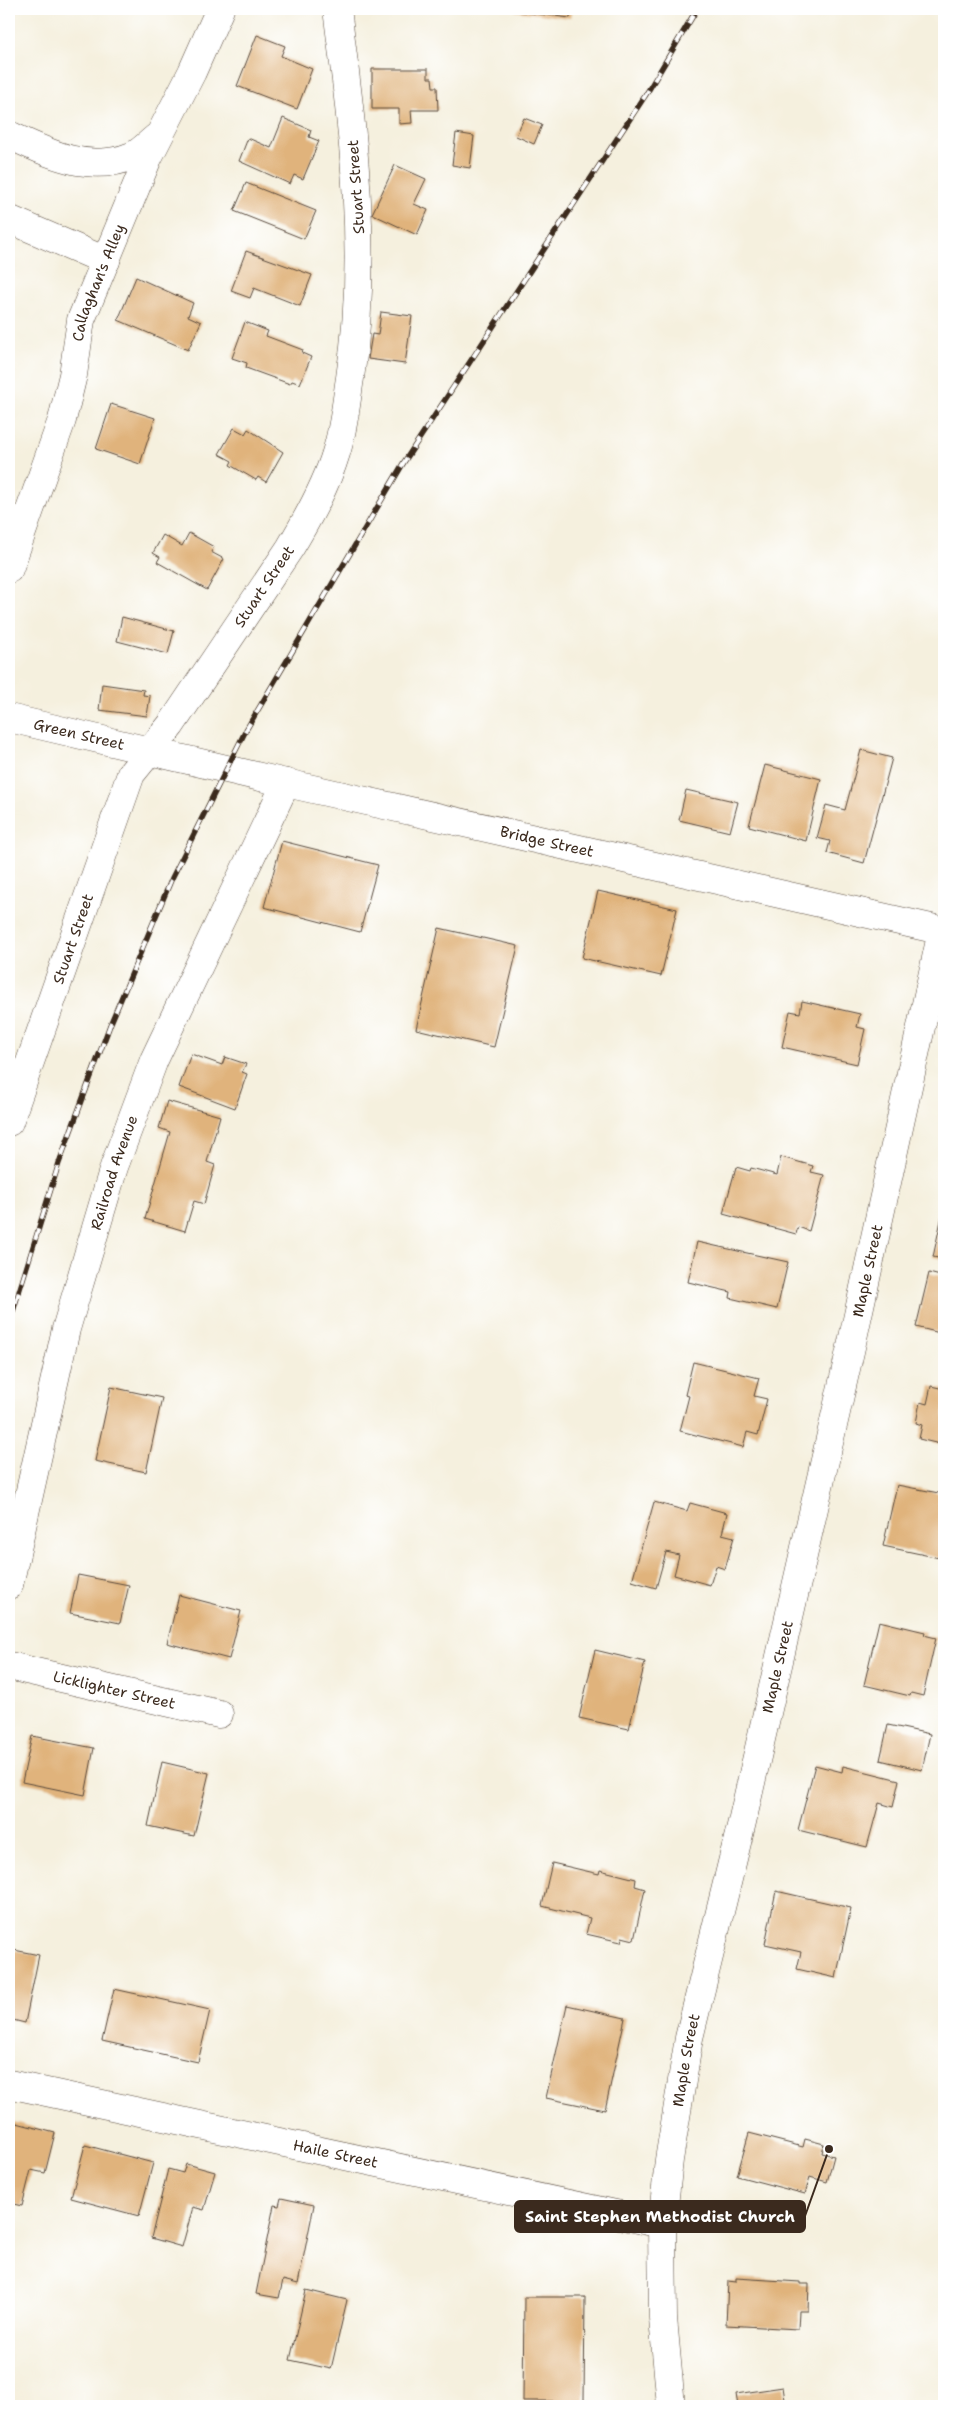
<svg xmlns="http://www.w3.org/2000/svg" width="953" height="2415" font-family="'Shantell Sans',sans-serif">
<rect width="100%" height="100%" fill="#fff"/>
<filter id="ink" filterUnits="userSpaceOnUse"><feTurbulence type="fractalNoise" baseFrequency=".02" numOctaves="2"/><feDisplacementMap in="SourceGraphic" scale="10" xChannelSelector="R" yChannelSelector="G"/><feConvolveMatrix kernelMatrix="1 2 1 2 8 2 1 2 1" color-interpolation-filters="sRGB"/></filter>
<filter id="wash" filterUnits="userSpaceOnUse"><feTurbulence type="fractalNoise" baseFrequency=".0096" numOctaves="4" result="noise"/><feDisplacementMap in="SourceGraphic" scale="20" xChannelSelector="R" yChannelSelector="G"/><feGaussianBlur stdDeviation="1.12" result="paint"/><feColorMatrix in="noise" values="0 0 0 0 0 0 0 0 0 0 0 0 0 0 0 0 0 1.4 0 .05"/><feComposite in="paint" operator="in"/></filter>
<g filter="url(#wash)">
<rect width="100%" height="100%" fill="#f5f0de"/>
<g id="blocks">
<g fill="#e0b37c">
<polygon points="515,9 572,9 570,18 515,11"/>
<polygon points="257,35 285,46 281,56 312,69 297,109 237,86"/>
<polygon points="372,69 428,69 428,78 432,78 433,87 437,87 438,110 411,110 412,123 399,124 399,109 372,109"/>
<polygon points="283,118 311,130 309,137 319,141 303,179 294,175 290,184 239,161 248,138 271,148"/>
<polygon points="524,118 542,125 534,144 516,136"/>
<polygon points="456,133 474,136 470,168 452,165"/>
<polygon points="395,165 426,179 414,204 428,210 417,235 372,214"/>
<polygon points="246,183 316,211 304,239 234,211"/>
<polygon points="246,251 312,275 300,306 254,288 250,298 231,291"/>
<polygon points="136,277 193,303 188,316 201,322 188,350 118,320"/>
<polygon points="381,312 412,316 405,364 368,359 372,334 378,335"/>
<polygon points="245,322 268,331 266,336 303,350 302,353 311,357 300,384 292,381 290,384 246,368 247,363 232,358"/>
<polygon points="111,404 155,418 140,464 96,449"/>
<polygon points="234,428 245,434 248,429 283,452 266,482 258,477 256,480 230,465 232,461 219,454"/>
<polygon points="189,533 214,547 211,552 224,559 207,590 157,562 160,557 153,553 163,535 182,546"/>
<polygon points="122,617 174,631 168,654 117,641"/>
<polygon points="102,684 144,690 143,695 150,696 147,716 99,710"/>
<polygon points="861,750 892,758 864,863 827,853 830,841 817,838 826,805 845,810"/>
<polygon points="765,765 821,779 806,841 749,826"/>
<polygon points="686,790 738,802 730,832 679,820"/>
<polygon points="282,841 378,865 360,932 264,907"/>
<polygon points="598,891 677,909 661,976 582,958"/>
<polygon points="439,928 518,946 494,1047 416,1029"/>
<polygon points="802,1001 860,1014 857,1027 865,1029 857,1064 782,1047 790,1011 800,1013"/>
<polygon points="191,1054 222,1065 225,1057 246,1064 242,1072 247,1074 235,1108 179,1087"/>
<polygon points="167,1101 220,1116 207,1162 215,1165 204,1204 194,1201 185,1231 145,1219 170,1132 159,1128"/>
<polygon points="781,1157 813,1166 811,1172 824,1175 809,1231 798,1227 796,1234 723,1214 736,1167 750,1171 751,1168 777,1175"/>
<polygon points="943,1211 944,1212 944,1259 933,1257"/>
<polygon points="697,1242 788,1262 777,1309 730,1298 731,1292 688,1282"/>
<polygon points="929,1273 944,1277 944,1334 916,1327"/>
<polygon points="693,1362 759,1378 754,1396 767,1399 758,1435 747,1432 743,1447 680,1431 689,1396 685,1395"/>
<polygon points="931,1386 944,1389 944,1445 919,1439 922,1425 916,1423 920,1402 927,1404"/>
<polygon points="111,1387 162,1398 146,1472 95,1461"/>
<polygon points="897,1485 944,1494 944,1559 883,1546"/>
<polygon points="654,1502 687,1511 690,1503 727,1513 722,1534 734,1537 725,1569 716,1566 710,1585 674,1575 679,1555 666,1552 656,1588 632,1581"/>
<polygon points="78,1575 129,1585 120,1623 70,1613"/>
<polygon points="179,1595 241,1611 229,1659 167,1643"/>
<polygon points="879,1621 925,1632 924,1635 936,1638 923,1696 911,1693 910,1696 864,1685"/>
<polygon points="595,1650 645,1662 629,1729 579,1718"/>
<polygon points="888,1725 930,1734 922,1770 880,1760"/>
<polygon points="32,1736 94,1748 85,1795 22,1782"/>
<polygon points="162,1762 209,1773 194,1836 148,1826"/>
<polygon points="815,1765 842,1772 843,1766 899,1780 893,1807 879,1803 867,1847 798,1830"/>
<polygon points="552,1863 599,1874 600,1870 636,1879 635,1886 645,1889 634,1940 622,1937 621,1942 586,1934 590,1918 542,1906"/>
<polygon points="776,1891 851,1908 836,1978 797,1969 801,1952 765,1944"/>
<polygon points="9,1949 39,1955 25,2023 9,2019"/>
<polygon points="114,1989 210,2010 198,2062 102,2041"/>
<polygon points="567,2005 625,2018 605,2110 546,2098"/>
<polygon points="9,2121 55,2133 45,2173 31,2170 22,2206 9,2203"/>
<polygon points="749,2133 803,2147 805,2139 824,2144 822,2153 834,2156 827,2182 810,2177 805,2194 737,2176"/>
<polygon points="85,2145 153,2163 139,2216 71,2198"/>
<polygon points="186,2164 215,2172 204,2210 193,2207 182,2247 151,2238 168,2169 183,2173"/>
<polygon points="281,2198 314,2205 298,2284 283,2280 279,2298 256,2294 274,2205 279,2206"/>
<polygon points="736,2278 800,2282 800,2284 809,2284 808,2311 799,2311 798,2329 726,2325 728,2281 736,2282"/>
<polygon points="306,2290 347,2300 331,2369 290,2360"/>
<polygon points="524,2297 585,2297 584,2401 523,2401"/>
<polygon points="783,2387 786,2406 738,2406 736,2394"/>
</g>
</g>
</g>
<g filter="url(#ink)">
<use href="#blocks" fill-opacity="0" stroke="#57483b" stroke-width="1"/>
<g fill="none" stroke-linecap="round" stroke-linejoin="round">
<defs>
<g id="minor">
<path d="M9 135C47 153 89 174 132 156 141 152 149 143 157 137"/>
<polyline points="9,219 106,261"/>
<path id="s1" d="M9 569 62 420 73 375 81 320 148 158 192 72 220 9"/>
<path id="s2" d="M9 718 286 783 944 931"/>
<path id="s3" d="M9 1122 131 774 171 725 290 548C308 518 326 486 336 453 344 428 346 403 350 378 369 255 353 132 337 9"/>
<path id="s4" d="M9 1585 66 1329 114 1167 154 1060 286 783"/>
<path id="s5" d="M9 1666 219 1714"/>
<path id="s6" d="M9 2084 662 2224"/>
<path id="s7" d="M671 2406 663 2318 662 2224 669 2160 689 2038 742 1822 851 1347 942 931"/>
</g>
</defs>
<use href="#minor" stroke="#57483b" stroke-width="29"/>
<use href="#minor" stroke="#fff" stroke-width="28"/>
<defs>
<polyline id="rail" points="9,1324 59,1163 110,1025 172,878 246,730 404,462 645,96 697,9"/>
</defs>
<use href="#rail" stroke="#3b2a1e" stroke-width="5.5"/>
<use href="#rail" stroke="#fff" stroke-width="4" stroke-dasharray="11" stroke-linecap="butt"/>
</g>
</g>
<g text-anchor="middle" stroke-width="4" stroke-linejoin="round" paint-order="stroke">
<g font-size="15" fill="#3b2a1e" stroke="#fff">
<text transform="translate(356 187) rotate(-94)" y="5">Stuart Street</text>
<text dy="5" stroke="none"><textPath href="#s1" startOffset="301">Callaghan's Alley</textPath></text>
<text dy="5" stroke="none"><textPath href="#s3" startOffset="599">Stuart Street</textPath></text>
<text dy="5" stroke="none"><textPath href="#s2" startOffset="72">Green Street</textPath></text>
<text dy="5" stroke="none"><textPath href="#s2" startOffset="552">Bridge Street</textPath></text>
<text dy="5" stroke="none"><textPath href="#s3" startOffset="194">Stuart Street</textPath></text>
<text dy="5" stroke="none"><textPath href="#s4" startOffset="426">Railroad Avenue</textPath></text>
<text dy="5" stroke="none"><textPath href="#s7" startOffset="1158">Maple Street</textPath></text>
<text dy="5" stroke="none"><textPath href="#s7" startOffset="752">Maple Street</textPath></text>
<text dy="5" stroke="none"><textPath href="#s5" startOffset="108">Licklighter Street</textPath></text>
<text dy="5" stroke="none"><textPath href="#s7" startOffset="348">Maple Street</textPath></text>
<text dy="5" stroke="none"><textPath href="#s6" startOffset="334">Haile Street</textPath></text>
</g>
</g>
<path fill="none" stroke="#3b2a1e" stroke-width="2" d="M829 2149L805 2216"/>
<circle fill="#3b2a1e" stroke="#fff" stroke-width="2" cx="829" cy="2149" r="5"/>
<rect fill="#3b2a1e" stroke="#3b2a1e" stroke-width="2" x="515" y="2201" width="290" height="31" rx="5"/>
<g font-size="16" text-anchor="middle" font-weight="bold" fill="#fff">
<text x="660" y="2222">Saint Stephen Methodist Church</text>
</g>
<rect width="953" height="2415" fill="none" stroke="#fff" stroke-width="30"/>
</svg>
